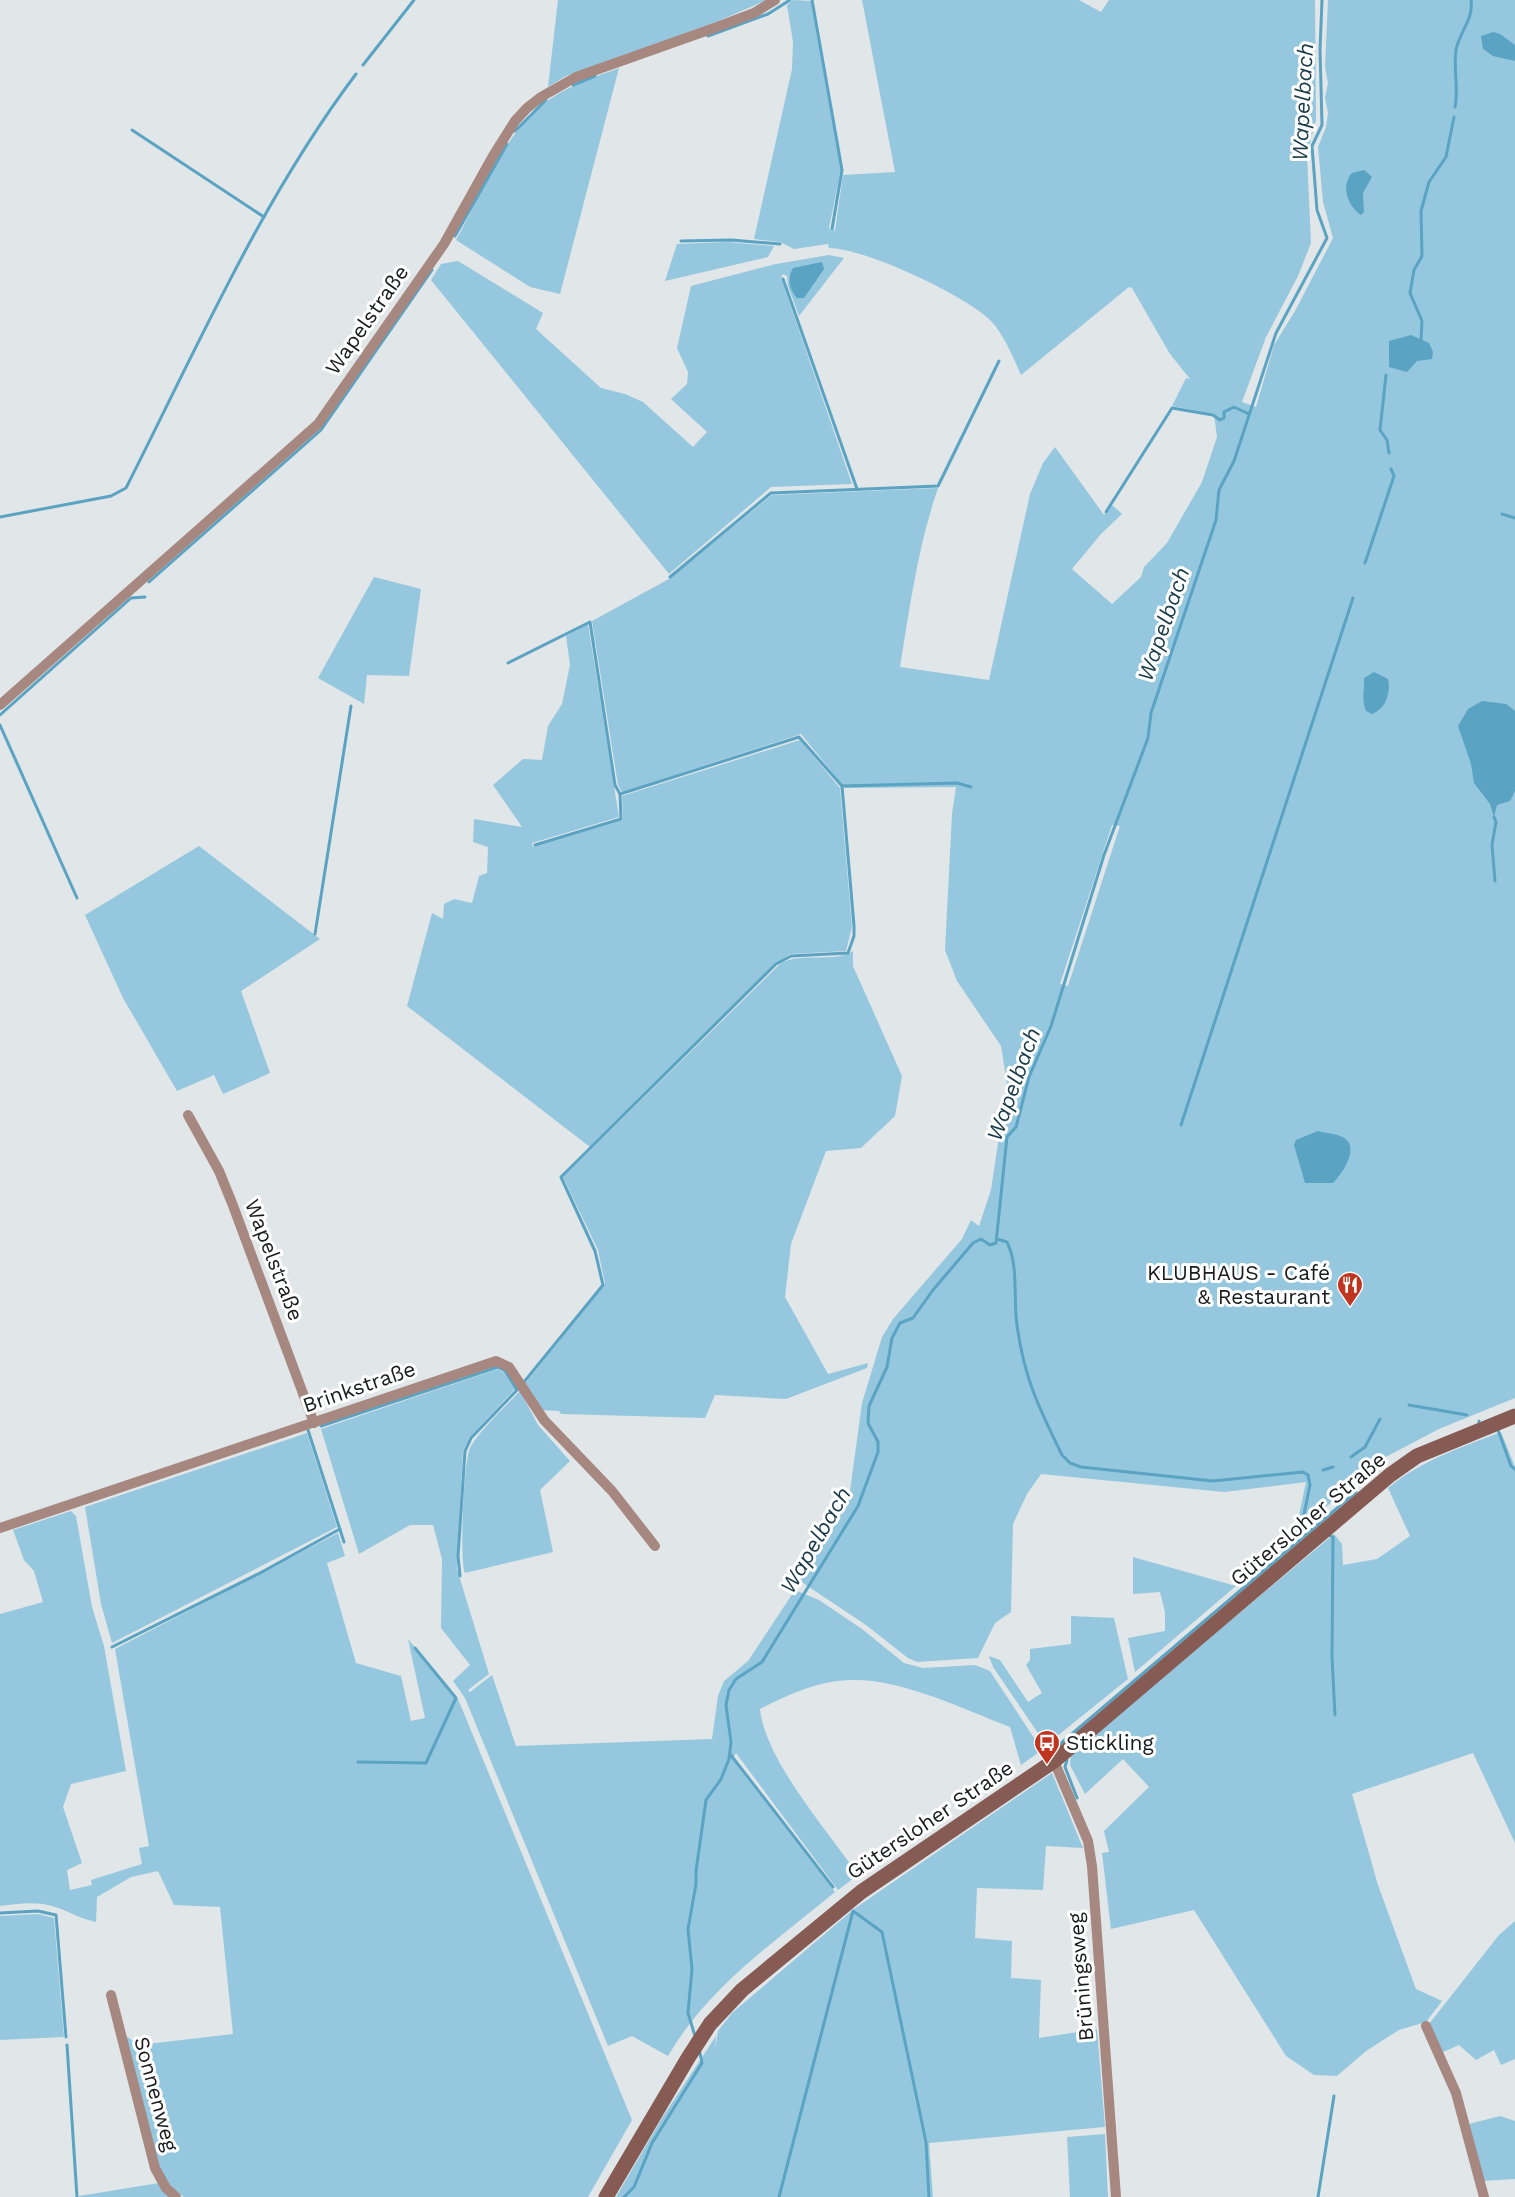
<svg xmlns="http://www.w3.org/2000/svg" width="1515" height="2197" font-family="'Work Sans',sans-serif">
<rect width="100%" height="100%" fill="#e1e6e8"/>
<g fill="#95c8df" fill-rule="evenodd">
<polygon points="558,0 767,0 716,22 566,76 548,87"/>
<path d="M793 0 811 1 841 169 829 228 831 231 835 230 843 175 895 172 862 0H1079L1101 12 1109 0H1315L1316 120 1307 155 1311 243 1298 276 1266 337 1242 402 1256 407 1274 345 1295 311 1333 238 1323 202 1318 147 1326 127 1328 113 1325 98 1328 83 1325 67 1328 0H1515V1398L1439 1429 1376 1462 1295 1535 1306 1482 1224 1492 1041 1474 1027 1494 1013 1524 1011 1612 995 1623 978 1658 917 1662 908 1658 866 1625 797 1579 834 1527 850 1491 862 1403 882 1337 893 1319 962 1239 971 1220 979 1226 991 1190 1007 1083 1001 1046 957 981 945 950 952 814 956 787 845 788 801 734 622 792 618 785 592 621 669 579 772 495 938 488C918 546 910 606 900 667L989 680 1030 494 1043 463 1055 447 1104 515 1112 505 1122 514 1101 534 1072 569 1112 604 1141 577 1144 567 1167 543 1202 482 1217 437 1214 414 1172 406 1186 378 1190 379 1170 354 1132 288 1129 287 1021 375C1013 357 1005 337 992 322 968 296 864 248 829 248L828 244 794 249 780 242 754 239 792 69 793 42 787 5ZM1112 825 1120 826 1068 986 1060 984Z"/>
<path d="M619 68 560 294 530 287 456 240C481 195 505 131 547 101 568 86 595 77 619 68Z"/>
<polygon points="727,242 774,246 768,257 665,281 677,244"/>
<polygon points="829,255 844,258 799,316 788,286 787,276 783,274 781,278 852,484 771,487 669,574 431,280 441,264 458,261 543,313 536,329 601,388 625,394 643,402 693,447 707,432 671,399 687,384 688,372 677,348 691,286 776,264"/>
<polygon points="374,577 421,589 409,676 367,675 364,704 318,678"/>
<polygon points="588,624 619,817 532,843 533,847 623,820 622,796 800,740 840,788 852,927 846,951 790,954 775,964 590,1147 407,1006 432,913 443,919 444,904 454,899 472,903 479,876 487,873 488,847 473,842 474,819 522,827 493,785 523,759 542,760 548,726 562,704 570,665 566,636"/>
<polygon points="199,846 320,939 241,991 270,1073 223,1094 214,1075 177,1091 123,998 85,915"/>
<path d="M853 951V966L902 1076 895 1116 861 1148 826 1151 791 1244 785 1297 828 1374 868 1363 867 1368 786 1399 715 1395 705 1418 561 1414 559 1411 540 1410 524 1385 605 1284 598 1250 563 1177 781 963C802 952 836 963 853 951Z"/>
<path d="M498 1369 504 1373 515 1389 469 1438 463 1451 457 1557V1569L489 1674 468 1690 470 1692 492 1675 516 1746 712 1739 718 1696 724 1681 748 1661 795 1590 819 1600 862 1629 904 1663 923 1668 975 1665 990 1671 1042 1750 1021 1765 1010 1727C963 1709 902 1679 852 1680 819 1680 788 1695 760 1709 765 1760 828 1831 858 1875L838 1890 736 1753 733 1759 739 1768 835 1892C775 1942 708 1987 668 2056L632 2036 608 2046 465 1698 453 1681 470 1665 441 1628 442 1559 433 1525H410L359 1554 321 1429Z"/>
<path d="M520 1391 538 1425 570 1461 540 1490 553 1552 465 1573C459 1560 464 1460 470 1448 479 1431 506 1406 520 1391Z"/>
<path d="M1501 1432 1515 1467V1843L1473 1753 1352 1794 1378 1885 1416 1989 1442 2001 1426 2022 1399 2030 1366 2051 1337 2076 1314 2075 1286 2056 1194 1910 1111 1929 1102 1853 1109 1852 1104 1831 1149 1787 1123 1759 1085 1794 1070 1765 1071 1754 1334 1534 1342 1544 1343 1565 1377 1559 1410 1536 1388 1488C1422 1460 1460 1448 1501 1432Z"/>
<polygon points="307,1433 337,1527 112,1643 101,1604 85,1507"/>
<path d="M71 1511 76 1516 92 1607 104 1646 126 1771 71 1784 63 1807 82 1863 67 1870 70 1890 92 1885 91 1880 142 1864 139 1848 149 1846 115 1649 338 1533 345 1556 327 1563 356 1663 401 1676 411 1721 425 1718 408 1639 458 1699 632 2120 588 2197H184L169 2186 158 2166 123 2034 139 2045 233 2034 220 1907 174 1905 158 1871 131 1877 97 1897 96 1922C80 1919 67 1910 52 1906 35 1901 17 1904 0 1906V1614L43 1602 34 1571 24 1560 13 1530Z"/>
<polygon points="1133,1557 1236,1586 1135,1672 1128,1638 1165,1631 1165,1612 1160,1592 1133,1594"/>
<polygon points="1071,1616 1114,1618 1128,1679 1046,1745 993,1667 989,1656 1000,1660 1028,1702 1042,1693 1026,1665 1030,1660 1030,1649 1071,1644"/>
<polygon points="1052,1773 1083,1848 1046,1846 1043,1890 977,1888 975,1938 1012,1941 1011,1978 1041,1980 1039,2038 1097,2029 1105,2127 929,2143 933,2197 616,2197 662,2118 716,2036 715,2049 718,2031 732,2013 854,1909"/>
<polygon points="38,1914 54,1918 64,2037 0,2040 0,1916"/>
<polygon points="1515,1921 1515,2059 1501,2065 1494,2050 1476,2060 1459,2045 1441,2053 1429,2024 1499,1935"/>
<polygon points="1500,2116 1515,2121 1515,2179 1482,2181 1469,2124"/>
<polygon points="1105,2134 1108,2197 1070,2197 1067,2137"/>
<polygon points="159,2183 170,2197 79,2197 79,2196"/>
</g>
<g fill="#5aa3c2">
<polygon points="1493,32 1500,34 1515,45 1515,61 1493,56 1483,49 1481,36"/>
<path d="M1364 170 1372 177 1363 193 1364 212 1361 215C1348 206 1340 186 1352 173Z"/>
<path d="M822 262 824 269 804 298H797C789 290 787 278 793 268Z"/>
<polygon points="1411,335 1429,343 1433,352 1432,359 1417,361 1407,372 1389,367 1389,341"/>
<path d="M1374 672 1388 679C1391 692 1386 709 1372 714L1366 711C1361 699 1365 690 1364 678Z"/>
<polygon points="1482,701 1506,704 1515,711 1515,791 1510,801 1497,805 1494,817 1490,804 1474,783 1471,764 1458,726 1468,709"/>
<path d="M1318 1131C1324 1133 1331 1133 1337 1135 1364 1142 1344 1172 1333 1183H1305L1294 1145 1296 1140Z"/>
</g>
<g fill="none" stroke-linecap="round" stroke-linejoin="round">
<g stroke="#5aa3c2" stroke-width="3">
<polyline points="812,0 842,170 832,229"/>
<polyline points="708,36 768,14 790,0"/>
<polyline points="363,65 414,0"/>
<polyline points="573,85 595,76"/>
<path d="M1455 107C1459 87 1453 70 1456 50 1459 33 1474 19 1471 0"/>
<polyline points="132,130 264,217"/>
<polyline points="515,131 546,100"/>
<polyline points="455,236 507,144"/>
<polyline points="681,241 731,240 780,244"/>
<polyline points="783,279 857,489"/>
<polyline points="1421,340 1422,321 1410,293 1414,270 1422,256 1421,211 1429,182 1446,157 1454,117"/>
<polyline points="1386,375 1380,430 1387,440 1389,453"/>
<polyline points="1106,512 1172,408 1213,415 1220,420 1224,418 1224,412 1234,407 1249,414"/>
<polyline points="1502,514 1515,518"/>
<path d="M0 517 111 496 126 488C197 348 261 200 356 74"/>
<polyline points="1365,563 1394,476 1391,469"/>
<polyline points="670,577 771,493 938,486 999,361"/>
<polyline points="149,582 321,430 432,270"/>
<polyline points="508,663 590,622 615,785 620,794 799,737 842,786 957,783 971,787"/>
<polyline points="0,715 131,598 145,597"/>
<polyline points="0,725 77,898"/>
<polyline points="1494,817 1496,822 1492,845 1495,881"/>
<polyline points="535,845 621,819 620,794"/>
<polyline points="315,934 351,706"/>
<polyline points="1181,1125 1353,598"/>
<path d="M997 1239 1007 1242C1019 1266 1013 1299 1017 1325 1024 1378 1039 1408 1062 1455L1070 1463 1081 1467 1213 1481 1303 1472 1308 1475 1310 1485 1302 1524"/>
<polyline points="524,1382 603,1285 595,1251 561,1177 776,964 791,956 848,953 854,936 854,926 842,786"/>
<polyline points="1409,1405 1467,1415"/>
<polyline points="1479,1421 1479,1422"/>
<polyline points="321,1426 498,1367 505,1371 517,1390"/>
<polyline points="308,1430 344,1542"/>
<polyline points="1498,1430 1511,1466 1515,1469"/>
<polyline points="1351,1457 1365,1447 1380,1419"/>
<polyline points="1323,1470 1333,1467"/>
<polyline points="1329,1535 1333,1537 1332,1657 1335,1715"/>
<polyline points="460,1576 458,1556 465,1451 471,1438 518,1389"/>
<polyline points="112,1647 260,1573 340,1529"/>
<polyline points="1053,1750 1356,1492"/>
<polyline points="730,1754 833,1887"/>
<polyline points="1067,1760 1065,1767 1077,1798"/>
<polyline points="358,1762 426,1763 456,1698 415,1648"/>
<polyline points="0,1913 38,1911 56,1915 66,2037"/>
<polyline points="695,2036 688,2013 692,1969 688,1929 696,1884 696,1871 706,1800 721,1779 729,1759 731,1742 726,1705 729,1690 736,1679 762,1662 858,1506 878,1452 878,1442 868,1423 869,1406 887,1367 892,1338 900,1323 913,1318 933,1290 973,1243 981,1239 990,1245 996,1243 1007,1137 1016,1127 1029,1077 1051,1026 1104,855 1148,738 1151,713 1216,520 1219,490 1234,461 1276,333 1327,238 1317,210 1312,146 1322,125 1320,50 1322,0"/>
<polyline points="67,2045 77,2197"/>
<polyline points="624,2197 634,2187 652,2143 702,2063 699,2048"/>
<polyline points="779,2197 853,1911 882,1932 926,2142 929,2197"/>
<polyline points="1318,2197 1334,2096"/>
</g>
<g stroke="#a68881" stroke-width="10">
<polyline points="0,705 318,424 444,244 493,156 515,121 527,108 541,97 576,77 717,27 754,13 775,0"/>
<polyline points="188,1115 219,1171 232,1203 314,1423"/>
<polyline points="0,1528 496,1361 509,1367 544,1420 612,1491 655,1546"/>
<polyline points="1054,1761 1088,1841 1092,1866 1116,2197"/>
<polyline points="111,1995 155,2168 166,2188 176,2197"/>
<polyline points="1426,2026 1456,2093 1484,2197"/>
</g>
<polyline stroke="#865b53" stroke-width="15" points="606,2197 688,2058 710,2024 742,1990 861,1892 1054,1761 1390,1475 1417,1456 1515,1416"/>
</g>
<defs>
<symbol id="restaurant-pin" viewBox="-11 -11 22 30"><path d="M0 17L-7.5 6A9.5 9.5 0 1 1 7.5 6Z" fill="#c03520" stroke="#fff"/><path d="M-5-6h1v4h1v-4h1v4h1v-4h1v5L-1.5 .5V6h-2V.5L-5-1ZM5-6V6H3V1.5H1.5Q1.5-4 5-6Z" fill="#fff"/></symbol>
<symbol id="bus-pin" viewBox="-11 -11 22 30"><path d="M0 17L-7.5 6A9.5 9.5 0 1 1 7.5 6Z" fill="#c03520" stroke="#fff"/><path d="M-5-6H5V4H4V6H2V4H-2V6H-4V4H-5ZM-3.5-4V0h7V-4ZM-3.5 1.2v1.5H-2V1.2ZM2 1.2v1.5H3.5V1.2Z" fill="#fff"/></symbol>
</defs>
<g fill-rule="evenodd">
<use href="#restaurant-pin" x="1335" y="1270" width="30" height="40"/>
<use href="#bus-pin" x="1032" y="1728" width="30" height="40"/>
</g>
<g text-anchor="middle" stroke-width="6" stroke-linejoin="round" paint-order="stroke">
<g font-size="21" fill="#191b1c" stroke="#fff">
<text transform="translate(367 320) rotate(-55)" y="7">Wapelstraße</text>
<text transform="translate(274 1260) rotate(69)" y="7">Wapelstraße</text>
<text transform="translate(359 1387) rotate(-19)" y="7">Brinkstraße</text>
<text transform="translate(1308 1519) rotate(-40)" y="7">Gütersloher Straße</text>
<text transform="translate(930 1820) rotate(-34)" y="7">Gütersloher Straße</text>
<text transform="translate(1081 1977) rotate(-95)" y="7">Brüningsweg</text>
<text transform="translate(156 2094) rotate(75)" y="7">Sonnenweg</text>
</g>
<g font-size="21" fill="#191b1c" stroke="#fff" text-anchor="end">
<text x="1330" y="1280">KLUBHAUS - Café<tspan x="1330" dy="24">&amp; Restaurant</tspan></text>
<text x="1066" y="1750" text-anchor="start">Stickling</text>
</g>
<g font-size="22" font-style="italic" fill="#193b49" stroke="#fff">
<text transform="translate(1302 102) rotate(-87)" y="8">Wapelbach</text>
<text transform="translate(1163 624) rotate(-71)" y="8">Wapelbach</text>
<text transform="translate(1013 1084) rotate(-70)" y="8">Wapelbach</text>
<text transform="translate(815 1540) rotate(-60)" y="8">Wapelbach</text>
</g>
</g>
</svg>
